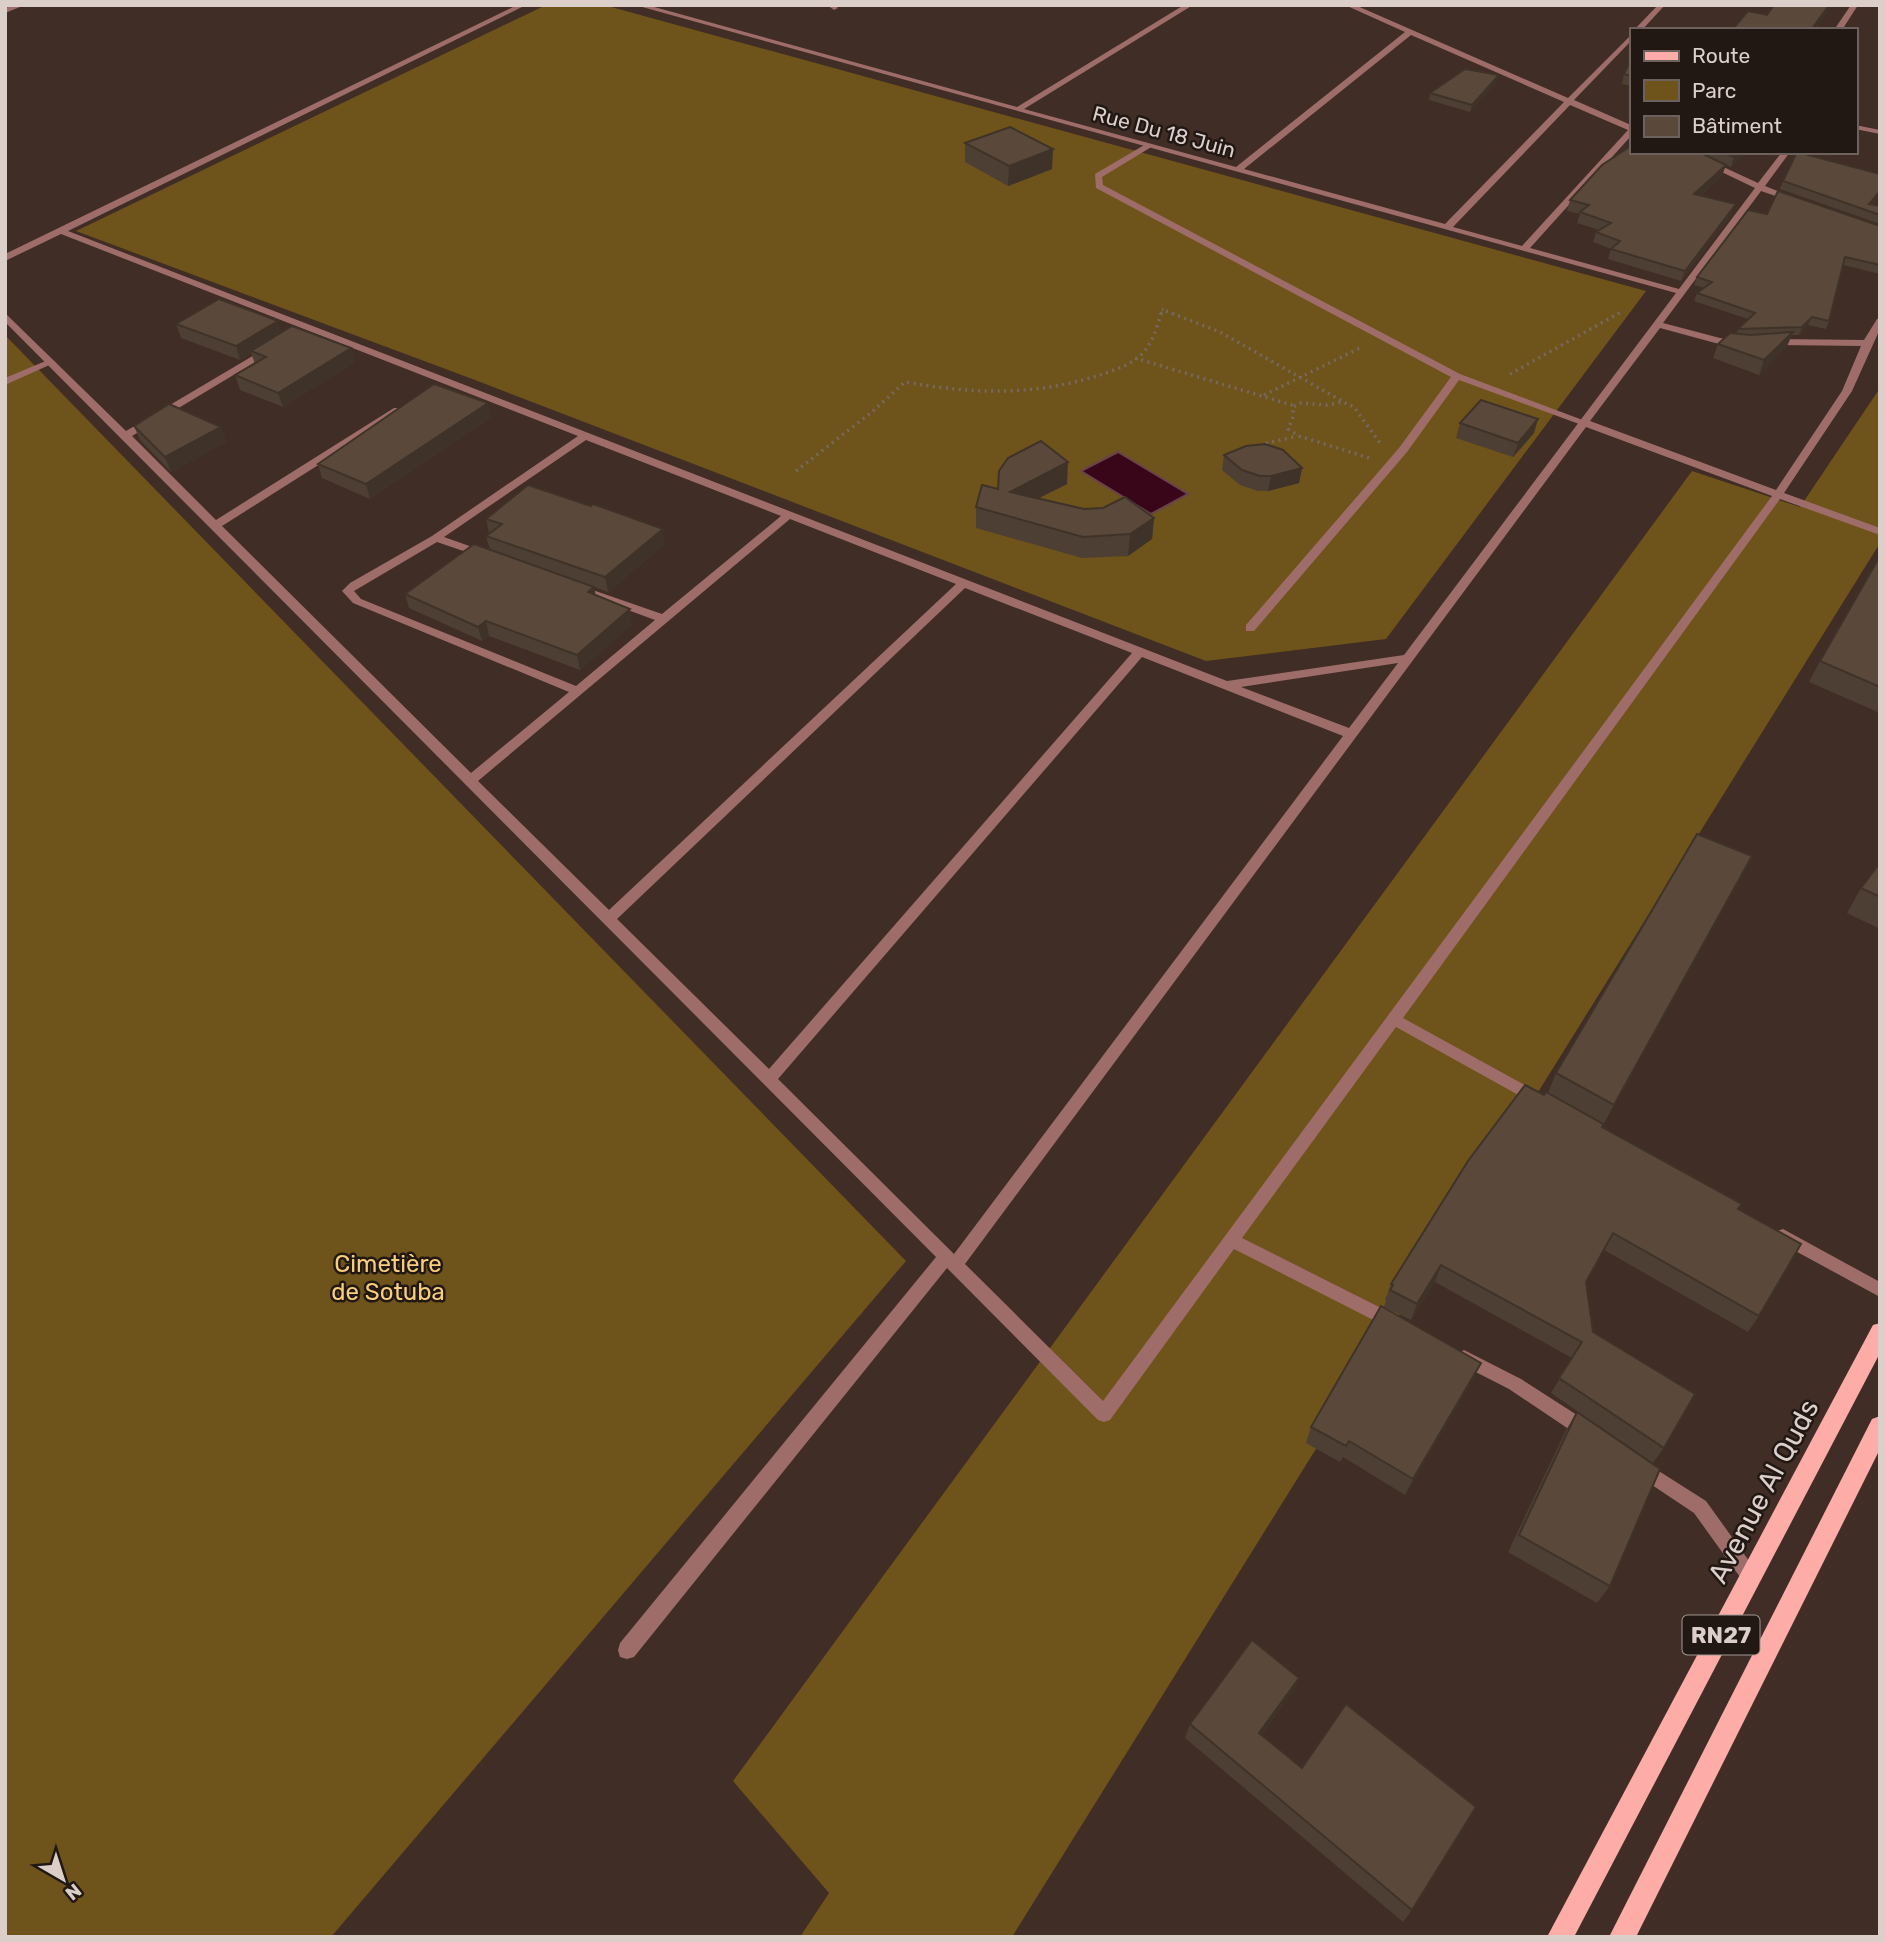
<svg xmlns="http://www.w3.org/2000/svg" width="1885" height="1942" font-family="Rubik,sans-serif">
<rect width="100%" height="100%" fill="#402d25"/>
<g fill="#6e531b">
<polygon points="546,5 604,5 1646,291 1386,639 1206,661 475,380 76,231"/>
<polygon points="5,335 906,1261 331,1937 5,1937"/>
<polygon points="1880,388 1880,543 1012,1937 800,1937 829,1893 733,1781 1692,471 1800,507"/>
</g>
<polygon fill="#390619" stroke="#6a424e" stroke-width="2" points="1118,452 1188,494 1151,514 1081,471"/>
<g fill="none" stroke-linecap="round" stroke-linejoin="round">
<g stroke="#796861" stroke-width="2.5" stroke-dasharray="1 3.5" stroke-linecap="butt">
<polyline points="1162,310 1171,313"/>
<polyline points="1161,313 1164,306"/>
</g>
<g stroke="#796861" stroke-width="3.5" stroke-dasharray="2 4.5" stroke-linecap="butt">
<polyline points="1166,311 1220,332 1342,401"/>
<polyline points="1135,358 1295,406"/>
<polyline points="1510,374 1621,312"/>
<polyline points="1264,395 1360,348"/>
<polyline points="1265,447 1263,444 1298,436"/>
<polyline points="1369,458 1299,436 1288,429 1293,417 1293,407 1301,403 1327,405 1343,402 1354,407 1380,443"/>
<path d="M796 471 872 412 905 382C971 394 1032 396 1097 376 1112 371 1129 366 1141 355 1153 343 1157 326 1162 311"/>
</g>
<g fill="#9e6d69" fill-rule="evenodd">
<polygon points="1146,144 1153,146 1102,177 1103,185 1460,374 1588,422 1579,424 1459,380 1407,452 1254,631 1246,631 1246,625 1399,448 1451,377 1096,188 1095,174"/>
<polygon points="48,360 56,362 5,385 5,378"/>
</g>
<g fill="#9e6d69" fill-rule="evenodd">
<polygon points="14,5 25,5 5,13 5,8"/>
<path d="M517 5H526L68 231 1227 681 1404 655 1676 293 635 5H647L1017 107 1184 5H1193L1024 109 1236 167 1405 32 1345 5H1355L1568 98 1631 35V41L1574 100 1631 125V136L1530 248 1679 289 1755 188 1680 152H1691L1758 183 1782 152H1790L1765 186 1797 199 1793 202 1761 191 1663 323 1720 338 1740 341V345L1719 344 1660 328 1590 421 1776 490 1842 391 1861 346 1771 345 1766 342 1771 339 1864 340 1877 319 1880 318V329L1852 391 1784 493 1880 528V535L1780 499 1403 1018 1541 1094 1543 1098 1541 1102 1536 1104 1531 1102 1396 1027 1242 1238 1399 1317 1401 1322 1399 1327 1393 1329 1387 1327 1234 1249 1110 1420 1104 1422 1098 1420 947 1268 634 1657 627 1659 620 1657 618 1650 620 1643 936 1257 5 322V313L126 431 266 348H272V352L132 436 216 520 394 408H402V412L222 526 471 773 569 692 353 603 342 591 350 583 432 536 578 436 61 234 5 261V254ZM1411 35 1564 102 1445 224 1244 169ZM1570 105 1628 130 1522 246 1453 227ZM1586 427 1772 496 1103 1401 965 1264ZM586 440 781 516 662 614 584 587H576V591L655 620 576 686 361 599 354 591 437 542 481 557H489V553L444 537ZM790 519 956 584 609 910 478 781ZM965 588 1132 653 769 1069 617 919ZM1142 657 1343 736 954 1254 778 1079ZM1398 663 1349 728 1241 687Z"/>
<polygon points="827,5 835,5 838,8 834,10"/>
<polygon points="1658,5 1665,5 1642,30 1634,30"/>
<polygon points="1851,5 1858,5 1842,30 1834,30"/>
<polygon points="1855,125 1880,130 1880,134 1855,129"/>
<polygon points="1783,1229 1880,1282 1880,1297 1777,1241 1775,1236 1777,1231"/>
<polygon points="1464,1350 1521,1379 1591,1424 1594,1430 1591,1436 1585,1438 1579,1436 1509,1389 1458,1363 1456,1358 1458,1353"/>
<polygon points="1643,1461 1706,1501 1757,1572 1760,1578 1757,1584 1751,1587 1745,1584 1694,1513 1637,1475 1634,1469 1637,1463"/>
</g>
<g fill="#fdaca7" fill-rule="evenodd">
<polygon points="1880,1323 1880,1353 1574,1937 1547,1937 1873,1325"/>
<polygon points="1880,1416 1880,1449 1636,1937 1609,1937 1872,1419"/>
</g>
</g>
<g fill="#4d3f33">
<polygon points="1631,60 1631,86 1622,84 1624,74"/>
<polygon points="1497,81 1470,112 1429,100 1430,93"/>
<polygon points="965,143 1052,169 1008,186 965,162"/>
<polygon points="1631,152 1747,152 1731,167 1726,165 1722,175 1700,196 1732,214 1681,281 1608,259 1611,249 1593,242 1596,232 1599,230 1577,223 1580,214 1567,211 1570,200"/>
<polygon points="1783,181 1880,194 1872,204 1880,206 1880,224 1780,189"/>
<polygon points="1767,214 1880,226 1880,274 1843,265 1829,321 1826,329 1808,325 1799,335 1792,335 1787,346 1759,375 1713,358 1718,344 1736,334 1738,329 1748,319 1694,301 1697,293 1704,288 1694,285 1697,277"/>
<polygon points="176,324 281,333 351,348 355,362 283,407 240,390 235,375 255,364 251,353 240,360 181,338"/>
<polygon points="491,417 370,499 322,478 318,464"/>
<polygon points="1460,423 1534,433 1513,457 1456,438"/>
<polygon points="134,426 221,427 226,442 171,472 140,440"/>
<polygon points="1224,455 1302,468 1299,483 1268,491 1258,491 1240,485 1222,470"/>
<polygon points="1067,484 1039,498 1084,509 1154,518 1152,539 1128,556 1082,558 976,528 976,507 998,489"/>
<polygon points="486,519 665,544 608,592 594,587 595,596 632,624 580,670 489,636 482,641 409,608 405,594 490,550 486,536 489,533"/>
<polygon points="1880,556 1880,713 1809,682 1820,661"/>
<polygon points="1752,856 1741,878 1602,1127 1738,1209 1759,1316 1748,1332 1604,1250 1586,1283 1593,1332 1664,1448 1653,1463 1551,1393 1572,1358 1435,1282 1411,1320 1384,1307 1386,1301 1385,1300 1391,1284 1544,1095 1548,1093 1556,1073"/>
<polygon points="1880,863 1880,929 1847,913 1861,888"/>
<polygon points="1481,1363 1473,1379 1405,1495 1343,1457 1340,1462 1306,1443 1311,1427"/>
<polygon points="1577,1412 1610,1586 1597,1603 1508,1552 1566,1430"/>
<polygon points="1299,1678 1292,1693 1262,1735 1412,1910 1403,1922 1185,1738 1190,1724"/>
</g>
<g fill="#3f3329">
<polygon points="1829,5 1832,5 1818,26 1815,30 1811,30"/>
<polygon points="1499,75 1497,81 1470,112 1472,105"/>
<polygon points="1053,149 1052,169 1008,186 1009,166"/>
<polygon points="1739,152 1747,152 1731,167 1734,157"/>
<polygon points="1726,165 1722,175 1691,204 1694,194"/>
<polygon points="1880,191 1880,194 1866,212 1869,204"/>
<polygon points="1736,204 1732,214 1681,281 1685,271"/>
<polygon points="1812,317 1808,325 1799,335 1802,327"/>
<polygon points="278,321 282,335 251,351 251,353 240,360 236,346"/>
<polygon points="1793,332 1787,346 1759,375 1764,360"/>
<polygon points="351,348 355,362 283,407 278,393"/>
<polygon points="488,403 491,417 370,499 366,484"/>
<polygon points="1538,419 1534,433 1513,457 1518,443"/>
<polygon points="221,427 226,442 171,472 165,457"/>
<polygon points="1068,462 1067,484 1009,513 1010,492"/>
<polygon points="1302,468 1299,483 1268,491 1271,476"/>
<polygon points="1154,518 1152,539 1128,556 1130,534"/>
<polygon points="663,529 665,544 608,592 605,577"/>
<polygon points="594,587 597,602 588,592"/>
<polygon points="630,609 632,624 580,670 577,655"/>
<polygon points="486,621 489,636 482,641 478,627"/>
<polygon points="1752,856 1741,878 1603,1126 1614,1105"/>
<polygon points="1441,1265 1435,1282 1411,1320 1417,1304"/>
<polygon points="1481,1363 1473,1379 1405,1495 1413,1479"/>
<polygon points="1299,1678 1292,1693 1253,1748 1259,1733"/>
</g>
<g fill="#5a493b" stroke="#3f3329" stroke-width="2">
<polygon points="1774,5 1829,5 1811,30 1732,30 1748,11 1767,15"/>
<polygon points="1668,28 1676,30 1655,30 1655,29"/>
<polygon points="1631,60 1631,76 1624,74"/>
<polygon points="1465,69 1499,75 1472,105 1430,93"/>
<polygon points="1010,127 1053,149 1009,166 965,143"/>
<polygon points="1631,146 1631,152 1699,152 1726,165 1694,194 1736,204 1685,271 1611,249 1620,241 1596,232 1611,223 1580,212 1589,205 1570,200 1602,165"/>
<polygon points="1723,152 1739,152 1734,157"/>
<polygon points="1797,152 1880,174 1880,191 1869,204 1880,206 1880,215 1783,181"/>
<polygon points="1778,191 1880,226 1880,265 1845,257 1829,321 1812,317 1802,327 1738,329 1755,313 1697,293 1712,282 1697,277 1748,210 1767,214"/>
<polygon points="219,299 278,321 236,346 176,324"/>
<polygon points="292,326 351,348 278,393 235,375 266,357 251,351"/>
<polygon points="1793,332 1764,360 1718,344 1730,333 1750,335"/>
<polygon points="434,384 488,403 366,484 318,464"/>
<polygon points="1481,400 1538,419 1518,443 1460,423"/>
<polygon points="169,404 221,427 165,457 134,426"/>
<polygon points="1041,441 1068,462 1010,492 1084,509 1103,508 1125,497 1154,518 1130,534 1083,537 976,507 982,485 998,489 999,471 1008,458"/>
<polygon points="1265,444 1283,450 1302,468 1271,476 1260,476 1242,470 1224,455 1246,446"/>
<polygon points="528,485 591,506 593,504 663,529 605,577 486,536 502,524 486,519"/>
<polygon points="474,544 594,587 588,592 630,609 577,655 486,621 478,627 405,594"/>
<polygon points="1880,556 1880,687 1820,661"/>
<polygon points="1697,834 1752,856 1614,1105 1556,1073"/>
<polygon points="1880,863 1880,897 1861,888"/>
<polygon points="1525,1085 1544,1095 1546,1092 1603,1124 1602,1127 1742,1204 1738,1209 1801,1244 1759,1316 1613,1233 1586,1282 1593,1332 1695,1394 1664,1448 1559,1378 1582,1342 1441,1265 1417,1304 1390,1290 1393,1285 1391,1284 1468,1161"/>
<polygon points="1381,1306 1481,1363 1413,1479 1349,1441 1346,1446 1311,1427"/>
<polygon points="1577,1412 1660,1469 1610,1586 1519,1535"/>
<polygon points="1252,1640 1299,1678 1259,1733 1302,1768 1346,1704 1476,1807 1412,1910 1190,1724"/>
</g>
<g text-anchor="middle" stroke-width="5" stroke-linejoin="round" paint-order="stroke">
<g font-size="21" fill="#dccfca" stroke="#211814">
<text transform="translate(1164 132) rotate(15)" y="7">Rue Du 18 Juin</text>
</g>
<rect fill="#211814" stroke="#a49893" stroke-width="2" x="1682.5" y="1615.5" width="77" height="39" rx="5"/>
<g font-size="23" font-weight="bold" fill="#dccfca">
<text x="1721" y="1643">RN27</text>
</g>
<g font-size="24" fill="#f8ce7c" stroke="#211814">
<text x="388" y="1272">Cimetière<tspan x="388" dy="28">de Sotuba</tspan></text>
</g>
<g font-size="28" fill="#dccfca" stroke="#211814">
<text transform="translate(1763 1491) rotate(-62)" y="10">Avenue Al Quds</text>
</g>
</g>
<rect width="1885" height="1942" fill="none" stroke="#dccfca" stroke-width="14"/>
<rect x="1630" y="28" width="228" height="126" fill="#211814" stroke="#6c615d" stroke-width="2"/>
<rect x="1644" y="51" width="35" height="10" fill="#fdaca7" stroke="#6c615d" stroke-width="2"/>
<text x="1692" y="63" font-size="21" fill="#dccfca">Route</text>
<rect x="1644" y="80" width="35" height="21" fill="#6e531b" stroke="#6c615d" stroke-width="2"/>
<text x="1692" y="98" font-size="21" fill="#dccfca">Parc</text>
<rect x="1644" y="116" width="35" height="21" fill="#5a493b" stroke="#6c615d" stroke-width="2"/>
<text x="1692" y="133" font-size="21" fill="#dccfca">Bâtiment</text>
<g transform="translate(63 1879) rotate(141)" stroke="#211814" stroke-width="5" paint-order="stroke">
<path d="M0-5L12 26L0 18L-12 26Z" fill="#dccfca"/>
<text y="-10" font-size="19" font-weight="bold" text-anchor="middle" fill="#dccfca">N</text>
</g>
</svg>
